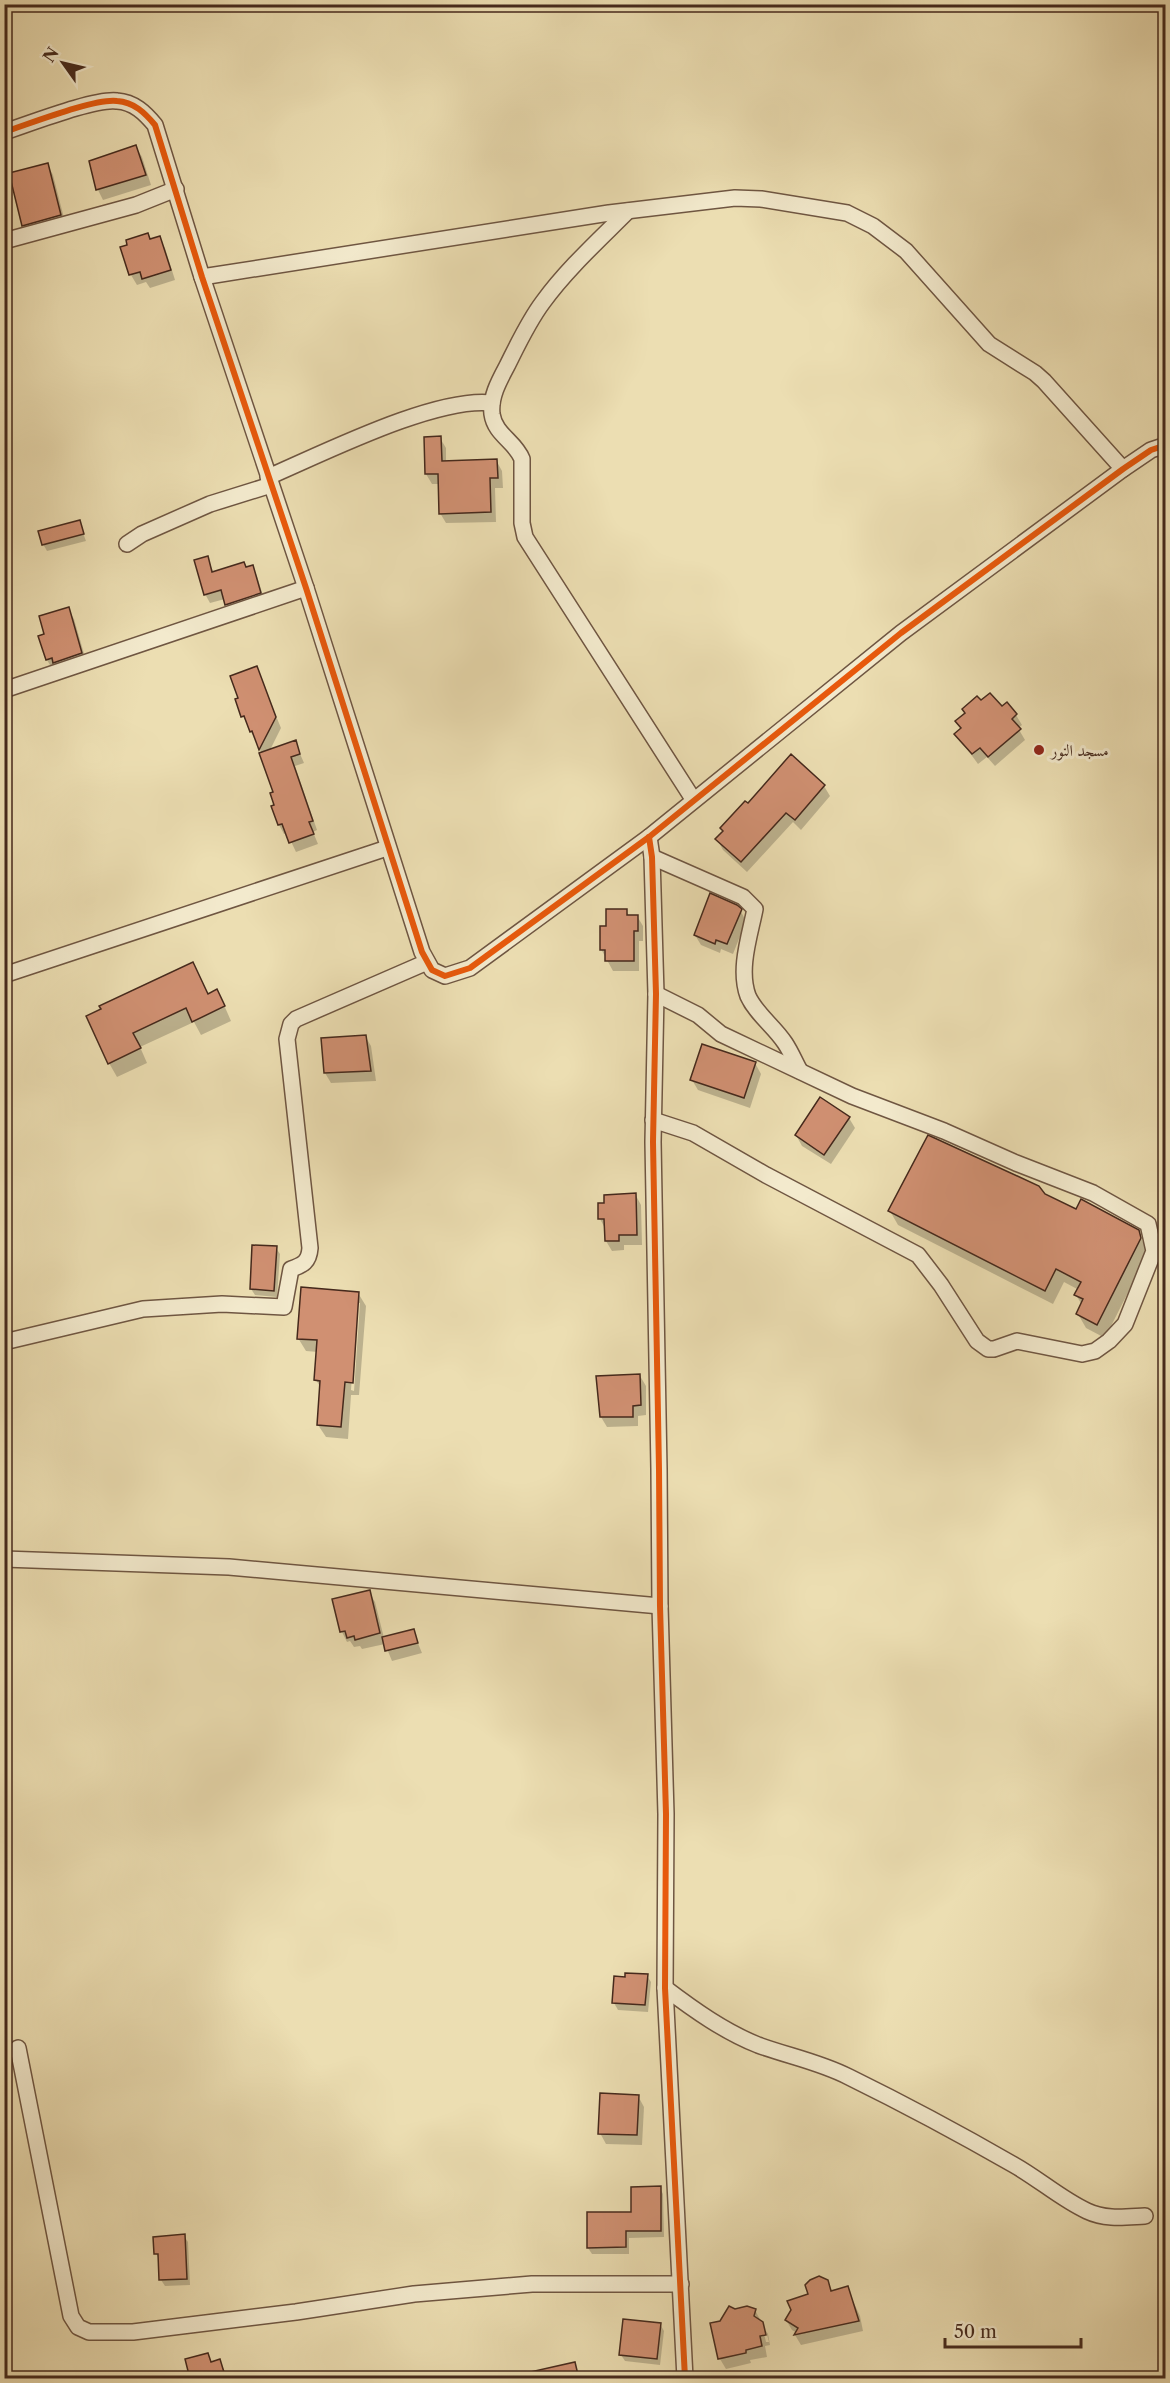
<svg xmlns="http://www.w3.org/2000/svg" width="1170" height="2383" font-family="'Libre Caslon Text',Amiri,serif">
<rect width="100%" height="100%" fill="#ecdeb2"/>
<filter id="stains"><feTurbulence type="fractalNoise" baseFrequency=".00333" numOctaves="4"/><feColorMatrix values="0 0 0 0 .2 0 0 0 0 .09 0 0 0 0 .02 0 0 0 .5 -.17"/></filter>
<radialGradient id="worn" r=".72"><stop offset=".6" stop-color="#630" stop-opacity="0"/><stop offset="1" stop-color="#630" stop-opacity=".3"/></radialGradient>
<g fill="#0003" fill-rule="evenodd">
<polygon points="136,147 142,157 151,185 103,200 98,190 91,162"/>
<polygon points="47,164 53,175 66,226 30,236 24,225"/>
<polygon points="159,238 165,248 175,280 150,288 146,282 137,285 131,275 122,248"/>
<polygon points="440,438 446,448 446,462 496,460 502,471 503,488 495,488 496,522 446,523 440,513 439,484 432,484 426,474"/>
<polygon points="79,522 86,541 47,551 43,544"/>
<polygon points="1166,557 1166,567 1162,561"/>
<polygon points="207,558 214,573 252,566 257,576 265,602 232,614 225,599 210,603 205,594"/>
<polygon points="68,609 74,619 87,664 53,670 47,660 46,635"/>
<polygon points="256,668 281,728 269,752 295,742 304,763 295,766 317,830 313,832 318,844 296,852 287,833 284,834 279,825 275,793 262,754 243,716 240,698"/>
<polygon points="1001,709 1016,715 1022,725 1018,728 1025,740 995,766 987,757 978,764 956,734"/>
<polygon points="791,756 824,786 830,796 801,830 793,822 747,872 723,850 717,839"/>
<polygon points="626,910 629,916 637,916 643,926 643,941 639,941 639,971 613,971 601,949 608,928"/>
<polygon points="740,910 746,921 733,954 721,949 720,953 701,945 695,935"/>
<polygon points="208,995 224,1005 231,1021 201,1035 194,1022 140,1047 147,1063 117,1077 109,1063 103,1010"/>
<polygon points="365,1036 371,1046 376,1081 331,1083 325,1073"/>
<polygon points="755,1063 761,1074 750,1108 698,1090 692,1080"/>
<polygon points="849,1118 855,1128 831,1164 802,1146 796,1135"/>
<polygon points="635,1194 641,1205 642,1245 624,1245 624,1250 612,1251 606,1241 606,1230 600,1219"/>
<polygon points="890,1211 1077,1211 1138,1231 1148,1253 1105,1338 1086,1328 1078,1314 1082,1305 1076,1295 1079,1290 1064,1282 1053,1304 898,1225"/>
<polygon points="276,1248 280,1254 277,1297 255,1295 251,1289"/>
<path d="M358 1293 366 1306 359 1395H351L348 1439 326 1437 318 1425 321 1388 316 1380 318 1352 306 1351 298 1338ZM357 1303H360L354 1391 351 1390Z"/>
<polygon points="640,1376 646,1386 646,1415 638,1416 638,1426 607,1427 601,1417"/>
<polygon points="369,1592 375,1602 384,1638 413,1631 422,1653 392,1661 385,1644 362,1649 360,1646 354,1647 350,1641 347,1642 342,1632 334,1600"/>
<polygon points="647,1976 651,1982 648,2012 618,2010 614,2003"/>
<polygon points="638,2096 644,2107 642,2145 606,2144 600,2133"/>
<polygon points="660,2188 663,2194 664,2237 629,2238 629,2254 592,2254 588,2248 633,2213"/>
<polygon points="184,2236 188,2242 190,2285 165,2286 161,2280 160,2261 156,2253"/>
<polygon points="827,2281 833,2292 847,2288 860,2316 863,2331 801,2345 795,2335 797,2333 792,2330 786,2320"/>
<polygon points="755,2310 765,2329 763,2329 766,2342 769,2342 766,2331 768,2334 770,2345 765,2346 767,2357 750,2360 751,2363 726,2369 720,2359 712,2324 721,2322 735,2311"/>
<polygon points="660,2324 664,2331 660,2365 625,2361 621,2355"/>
<polygon points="207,2355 212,2363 220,2361 228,2378 191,2378"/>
</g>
<g fill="#d09072" stroke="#45291c" stroke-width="1.5">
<polygon points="136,145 146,175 96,190 89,161"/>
<polygon points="48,163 61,215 22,226 9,173"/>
<polygon points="148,233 150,239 160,236 171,270 142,279 140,272 129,275 120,247 127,245 126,240"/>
<polygon points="441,436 442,461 497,459 498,478 490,478 491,512 439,514 438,474 425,474 424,437"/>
<polygon points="80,520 84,534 42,545 38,531"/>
<polygon points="208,556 212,572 244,562 246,567 253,565 261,593 225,605 221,590 204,595 194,560"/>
<polygon points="69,607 82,653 53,663 52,658 46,660 38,636 44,634 39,616"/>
<polygon points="257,666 276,717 259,750 252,731 250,732 244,716 241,717 235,699 238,698 230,676"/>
<polygon points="990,693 1002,706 1007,702 1017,714 1012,719 1021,729 988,757 980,748 972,754 954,734 961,728 955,721 965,713 962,709 977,696 981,700"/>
<polygon points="296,740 300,754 291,757 313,821 309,822 314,834 289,843 282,824 278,825 271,806 274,805 270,793 273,792 259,753"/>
<polygon points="791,754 825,785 795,820 786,813 741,862 715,839 723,831 720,828 745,801 748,803"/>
<polygon points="710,893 737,905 742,909 727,944 716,940 715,944 694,935"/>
<polygon points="606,909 627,909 627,915 638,915 638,931 634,931 634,961 605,961 605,950 600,950 600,926 606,926"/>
<polygon points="193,962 208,994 217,989 225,1006 192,1022 186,1008 133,1033 141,1048 108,1064 86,1016 101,1009 99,1006"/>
<polygon points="366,1035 371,1071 324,1073 321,1038"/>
<polygon points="702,1044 756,1062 744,1098 690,1080"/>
<polygon points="820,1097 850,1117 824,1155 795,1135"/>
<polygon points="928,1135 1039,1186 1045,1194 1076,1209 1081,1199 1139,1230 1141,1238 1097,1325 1076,1314 1083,1299 1074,1295 1081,1282 1056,1269 1045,1291 888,1211"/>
<polygon points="636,1193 637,1235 619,1235 619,1241 605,1241 604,1219 598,1219 598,1203 604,1203 604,1195"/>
<polygon points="252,1245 277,1246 274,1291 250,1289"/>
<polygon points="301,1287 359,1292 353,1383 345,1382 341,1427 317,1425 320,1381 314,1380 317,1340 297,1339"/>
<polygon points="640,1374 641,1405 633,1406 633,1417 600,1417 596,1376"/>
<polygon points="370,1590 380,1633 355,1640 354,1636 347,1638 345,1631 340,1632 332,1599"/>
<polygon points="414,1629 418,1643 385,1651 382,1637"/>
<polygon points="625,1973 648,1974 645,2005 612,2003 614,1976 625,1977"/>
<polygon points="600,2093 639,2095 637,2135 598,2134"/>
<polygon points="661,2186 661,2231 626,2231 626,2247 587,2248 587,2212 631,2212 631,2187"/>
<polygon points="185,2234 187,2279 159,2280 158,2254 154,2254 153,2237"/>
<polygon points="819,2276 828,2280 831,2291 848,2286 859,2321 794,2335 798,2328 785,2320 791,2310 787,2301 808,2294 805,2285 810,2280"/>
<polygon points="729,2306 735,2309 747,2306 756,2309 754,2316 763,2322 766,2335 760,2336 762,2346 746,2350 746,2353 718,2359 710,2323 720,2321"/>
<polygon points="623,2319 661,2323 657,2359 619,2355"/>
<polygon points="208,2353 211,2362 220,2359 226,2379 190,2379 185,2359"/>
<polygon points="575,2362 579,2379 530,2379 530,2372"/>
</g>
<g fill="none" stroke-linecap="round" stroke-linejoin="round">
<defs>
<g id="street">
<path d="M4 132C29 124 95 98 117 101 134 102 145 113 155 125L202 277 306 588 422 952 432 970 445 976 470 968 649 837 901 633 1123 469 1151 450 1166 445"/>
<path d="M628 211C599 240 567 269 543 302 528 322 518 344 507 366 499 381 490 397 492 414 495 435 515 441 522 459V523L525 537 693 799"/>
<polyline points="4,241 136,205 176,189"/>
<polyline points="202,277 609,213 735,198 761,199 847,213 873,226 906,251 989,344 1035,373 1044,381 1123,469"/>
<path d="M268 477C322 454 436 396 492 403"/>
<polyline points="127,544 142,534 210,504 271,485"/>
<polyline points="4,690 306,588"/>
<polyline points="649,837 652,857 656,994 653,1142 659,1469 660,1606 666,1814 665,1988 685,2378"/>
<path d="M652 857 743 897 755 909C750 935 738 969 748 996 756 1014 774 1026 785 1043 791 1052 795 1062 800 1071"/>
<polyline points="4,975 387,848"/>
<polyline points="653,1120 693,1133 766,1175 918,1255 941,1285 977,1341 988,1349 994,1349 1017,1341 1082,1354 1095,1351 1109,1341 1125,1324 1154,1251 1148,1224 1093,1193 1016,1163 944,1131 852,1096 721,1034 698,1015 656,994"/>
<path d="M4 1342 143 1309 222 1304 284 1307 291 1269C303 1265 309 1262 310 1248L287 1039 291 1024 296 1019 427 962"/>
<polyline points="4,1559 229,1567 660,1606"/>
<path d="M665 1988C694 2010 725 2032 758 2045 788 2056 820 2062 849 2077 904 2104 960 2134 1014 2165 1039 2179 1061 2199 1087 2211 1106 2220 1125 2217 1145 2216"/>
<polyline points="18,2048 71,2316 78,2327 89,2332 133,2332 296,2312 414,2294 532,2284 681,2284"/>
</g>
</defs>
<use href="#street" stroke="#6f5642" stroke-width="18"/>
<use href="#street" stroke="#f3eacd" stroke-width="15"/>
<defs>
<g id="cycleway">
<path d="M4 132C29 124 95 98 117 101 134 102 145 113 155 125L202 277 306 588 422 952 432 970 445 976 470 968 649 837 901 633 1123 469 1151 450 1166 445"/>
<polyline points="649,837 652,857 656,994 653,1142 659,1469 660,1606 666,1814 665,1988 685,2378"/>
</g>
</defs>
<use href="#cycleway" stroke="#f3eacd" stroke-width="10"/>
<use href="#cycleway" stroke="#e8590c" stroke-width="6"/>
</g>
<circle fill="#8f2418" stroke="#f3eacd" stroke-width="2" cx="1039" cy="750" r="6"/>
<g text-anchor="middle" stroke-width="6" stroke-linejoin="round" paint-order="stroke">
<g font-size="16" fill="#45291c" stroke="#f3eacd" text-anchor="start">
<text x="1051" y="756">مسجد النور</text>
</g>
</g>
<rect width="1170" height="2383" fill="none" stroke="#ecdeb2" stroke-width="24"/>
<rect x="6" y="6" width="1158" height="2371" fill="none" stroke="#45291c" stroke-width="3"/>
<rect x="12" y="12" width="1146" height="2359" fill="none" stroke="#45291c" stroke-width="1.5"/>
<g transform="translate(63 63) rotate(304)" stroke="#f3eacd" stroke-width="4.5" paint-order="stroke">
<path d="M0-4.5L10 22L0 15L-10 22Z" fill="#45291c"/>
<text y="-9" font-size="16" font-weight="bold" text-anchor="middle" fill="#45291c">N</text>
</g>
<path d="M945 2338v9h136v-9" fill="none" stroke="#45291c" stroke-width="3"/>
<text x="954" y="2338" font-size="18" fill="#45291c" stroke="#f3eacd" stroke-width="4.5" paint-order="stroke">50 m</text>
<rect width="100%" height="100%" filter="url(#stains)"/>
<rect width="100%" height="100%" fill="url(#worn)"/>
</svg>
